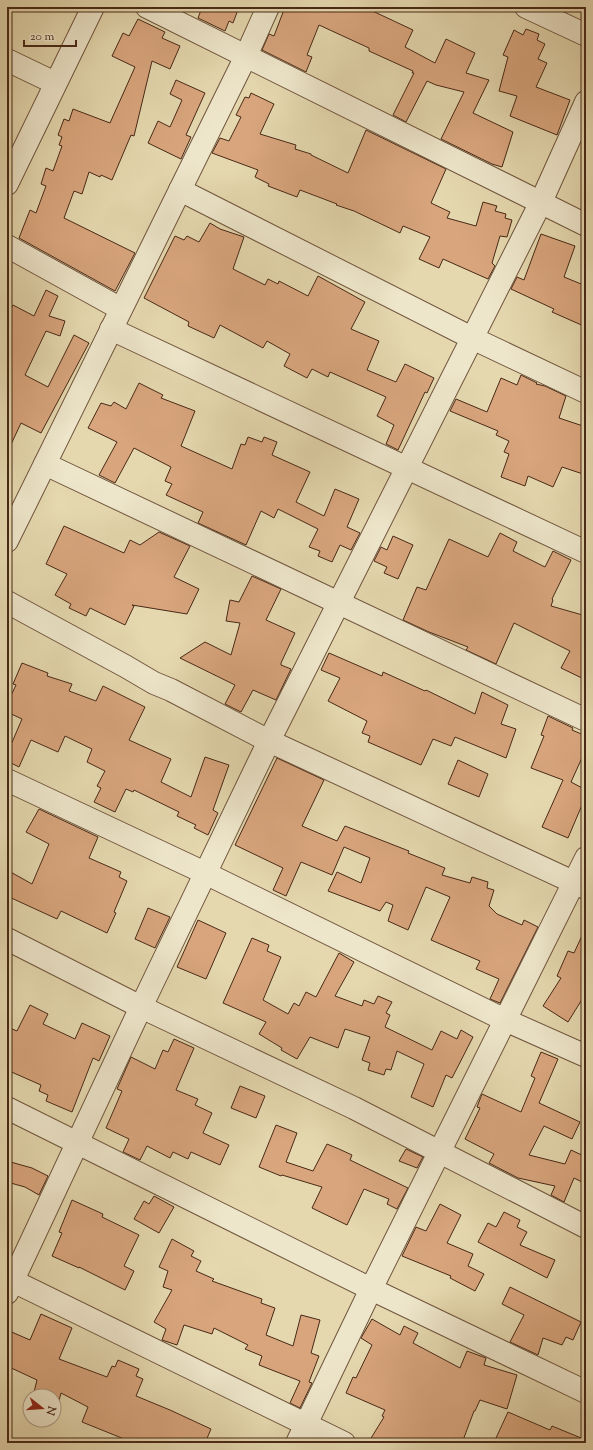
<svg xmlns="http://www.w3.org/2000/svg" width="593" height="1450" font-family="'Sorts Mill Goudy',serif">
<rect width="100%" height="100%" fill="#e5d8af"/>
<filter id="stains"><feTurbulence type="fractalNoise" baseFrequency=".005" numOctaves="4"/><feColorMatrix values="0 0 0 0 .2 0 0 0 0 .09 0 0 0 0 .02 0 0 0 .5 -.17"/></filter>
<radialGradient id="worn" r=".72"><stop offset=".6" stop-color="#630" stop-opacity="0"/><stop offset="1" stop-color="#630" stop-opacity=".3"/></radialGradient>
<g fill="#d8a57d" stroke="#482917">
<polygon points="196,7 239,7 233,23 229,21 225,31 198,18 201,10 195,8"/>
<polygon points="285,7 364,7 413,30 405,47 435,63 446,39 475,53 466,73 489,80 473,113 513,132 502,167 492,164 441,139 464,92 436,85 427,81 406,122 393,115 414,73 412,73 413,71 369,51 369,48 319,25 307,55 312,57 306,72 262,50 269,34 274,36"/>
<polygon points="138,19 165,32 162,38 180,46 170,69 152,61 134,136 131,135 112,180 101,175 100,177 89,172 82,194 74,191 64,218 135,253 115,291 19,238 30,210 36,213 46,186 41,184 46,168 53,171 62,146 59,145 62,137 58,135 64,119 69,121 73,109 110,123 135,67 112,56 123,33 129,36"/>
<polygon points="526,29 539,34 537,40 545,44 538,59 547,63 536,87 570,100 557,135 510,116 517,96 499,91 508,57 503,55 514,30 523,35"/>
<polygon points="176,80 205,93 186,135 191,137 181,159 148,143 158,121 170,127 182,100 170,94"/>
<polygon points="251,93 274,104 260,134 296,145 295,149 311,154 311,155 348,173 366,130 446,169 431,203 450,212 447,218 476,226 483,202 497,206 495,211 506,214 505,218 512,220 507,237 500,236 492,263 495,266 488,279 443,259 439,268 419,259 430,237 403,226 400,233 354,211 336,205 337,204 300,190 297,197 268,186 269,184 255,177 258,170 212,153 220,138 229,141 241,117 236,115 245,97 249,98"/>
<polygon points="210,223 220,229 244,237 233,269 265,285 268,279 278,284 279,281 308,296 318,276 365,302 351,329 379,341 367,370 396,382 405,364 434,378 427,393 425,392 398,450 386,444 394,425 377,416 386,397 330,372 328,377 312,369 307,378 284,366 290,354 267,341 263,348 220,325 214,338 188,326 189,322 144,298 175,236 184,240 187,236 199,242"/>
<polygon points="541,234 575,246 564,277 586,286 586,327 552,312 554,309 511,289 517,277 524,280"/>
<polygon points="46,290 58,296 49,316 65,321 60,336 46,331 25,375 48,387 74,335 89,343 41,433 21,423 7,453 7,316 13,305 34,316"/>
<polygon points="521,375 537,383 536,384 545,386 566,396 559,418 586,427 586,475 562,467 553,487 528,476 525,486 501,477 509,454 504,452 509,441 496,435 498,431 450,411 456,399 487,412 501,378 517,385"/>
<polygon points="139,383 163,395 161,398 195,411 181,446 232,469 241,444 245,445 248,437 262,442 264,437 277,442 272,455 310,472 296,502 324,516 335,489 359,499 347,527 360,533 351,550 340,545 332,562 318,556 320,551 309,547 318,529 278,509 274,518 261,511 246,545 198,523 203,512 166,495 172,484 165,481 171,467 134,448 115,483 99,475 117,442 88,428 101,403 111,406 114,402 126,409"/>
<polygon points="64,526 124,553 130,540 140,545 159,532 190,546 174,577 199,589 187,614 132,605 134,606 125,625 90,608 86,616 69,608 71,604 55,595 67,574 46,564"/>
<polygon points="500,533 517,542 513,551 545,567 553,551 571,560 552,599 553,600 551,606 586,616 586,680 561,668 570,651 514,623 496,664 466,650 468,647 429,632 403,620 417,587 426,590 449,539 488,557"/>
<polygon points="393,536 413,545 398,579 384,573 387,567 374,561 381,547 387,550"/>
<polygon points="252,576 281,589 266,620 295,633 281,663 281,665 291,669 276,700 253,690 241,712 225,704 235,685 180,658 205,642 231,655 240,623 226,621 230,600 239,602"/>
<polygon points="329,653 382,676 383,672 425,691 426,690 475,714 482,692 508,705 501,724 516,729 506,758 455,737 451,746 433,739 421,765 368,742 370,736 362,733 367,721 328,701 340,678 321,670"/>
<polygon points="22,663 48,673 47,676 72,684 69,691 96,701 103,686 145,707 129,740 171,759 161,782 191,797 205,757 229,765 213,810 218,813 208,835 194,828 196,825 177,816 179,812 134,790 133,792 126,789 115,812 94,802 101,788 97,786 105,771 87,762 92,749 65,736 58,752 31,740 19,767 7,761 7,754 22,719 7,712 7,704 16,685 13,684"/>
<polygon points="548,716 573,728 572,730 586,736 586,749 571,782 586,790 586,807 582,805 568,838 542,827 563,780 531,768 544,736 541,735"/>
<polygon points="277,758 324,780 302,826 337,841 345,826 409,851 408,853 445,868 442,875 470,883 472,877 488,882 487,888 494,890 489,906 497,914 522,925 524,920 538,927 500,1003 490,999 499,979 476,969 480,961 431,940 450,897 426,887 408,930 388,921 393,905 386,902 380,911 328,891 337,872 361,883 370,858 344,847 332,875 301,862 286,896 273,890 283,868 235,845"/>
<polygon points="458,760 488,774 479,797 448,784"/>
<polygon points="39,809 98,837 89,858 121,872 119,877 127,881 114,912 116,913 107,933 61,911 57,919 7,896 7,870 32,884 49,844 26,832"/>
<polygon points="148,908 170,917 155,948 135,939"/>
<polygon points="198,920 226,933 206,979 177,967"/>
<polygon points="586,927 586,993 568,1022 543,1006 561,978 557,976 568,951 574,953"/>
<polygon points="252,938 269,945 267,951 281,957 263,1000 288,1014 294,1003 299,1006 306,992 316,997 339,953 354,962 335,996 362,1006 364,1000 374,1004 378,996 392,1002 386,1013 390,1015 385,1027 432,1050 441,1031 457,1039 461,1030 473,1037 452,1078 446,1075 433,1107 411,1097 424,1064 397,1051 391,1070 386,1069 384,1075 368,1070 370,1063 362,1060 370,1037 345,1029 338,1048 310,1037 297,1059 281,1050 282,1048 259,1034 266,1022 223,1003"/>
<polygon points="30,1005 48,1014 43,1024 75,1039 82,1023 110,1036 99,1061 93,1058 72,1112 46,1101 48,1095 39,1091 41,1085 7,1070 7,1027 17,1031"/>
<polygon points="174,1039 194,1048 176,1090 198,1099 195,1105 212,1113 203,1133 229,1145 220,1165 191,1152 188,1159 173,1152 170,1158 147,1146 140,1160 123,1152 129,1139 106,1128 122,1091 117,1089 131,1057 155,1069 163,1050 168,1052"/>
<polygon points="541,1052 558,1059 539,1103 580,1122 572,1139 544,1126 529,1155 565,1164 571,1150 586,1157 586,1184 574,1178 564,1202 551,1195 555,1186 518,1178 489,1163 494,1154 465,1139 480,1108 477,1107 482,1094 521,1112 535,1078 531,1076"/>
<polygon points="240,1086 265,1096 256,1118 231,1108"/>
<polygon points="276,1125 297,1133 286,1162 313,1171 327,1144 339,1149 352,1155 350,1160 408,1188 397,1209 387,1204 389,1199 364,1189 347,1225 312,1208 322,1187 282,1175 281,1176 259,1167"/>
<polygon points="406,1149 423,1157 417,1168 399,1161"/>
<polygon points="7,1161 32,1168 48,1176 39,1195 25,1187 7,1182"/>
<polygon points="154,1196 174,1207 159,1233 134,1219 144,1201 149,1204"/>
<polygon points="72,1200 103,1214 102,1217 139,1235 124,1266 134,1271 125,1290 79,1267 79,1268 52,1256 62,1233 59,1232"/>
<polygon points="440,1204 461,1215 447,1243 473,1254 468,1266 484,1274 475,1291 450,1278 451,1276 402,1256 416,1227 426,1231"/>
<polygon points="504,1212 520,1220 517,1227 527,1232 520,1245 555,1260 547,1278 478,1242 488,1223 496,1227"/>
<polygon points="172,1239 194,1251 191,1256 201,1261 196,1271 214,1279 212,1281 262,1299 261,1303 275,1308 266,1335 293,1346 301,1315 320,1320 311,1353 319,1356 309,1382 312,1383 300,1408 290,1403 300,1381 259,1365 262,1356 245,1349 248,1345 214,1328 212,1334 184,1325 177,1345 162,1340 166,1329 154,1322 172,1290 163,1287 168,1271 159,1267"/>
<polygon points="510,1287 581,1322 573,1340 566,1337 562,1345 543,1338 538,1355 510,1342 524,1315 502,1304"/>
<polygon points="41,1314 72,1328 59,1359 107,1377 112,1366 115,1367 118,1360 139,1369 136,1376 143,1379 136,1396 170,1410 211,1429 205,1443 134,1443 82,1422 88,1407 61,1393 55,1416 54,1416 54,1396 33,1396 37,1380 7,1366 7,1330 30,1340"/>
<polygon points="372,1319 400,1335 404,1326 418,1333 413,1343 460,1368 467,1351 486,1358 484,1365 517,1375 507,1409 480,1400 475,1411 474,1411 462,1443 368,1443 384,1417 382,1416 385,1410 346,1393 353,1377 356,1378 372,1345 361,1338"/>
<polygon points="508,1412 550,1430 552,1426 586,1440 586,1443 507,1443 496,1438"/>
</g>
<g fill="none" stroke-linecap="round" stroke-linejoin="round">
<defs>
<g id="minor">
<polyline points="147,7 586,225"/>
<polyline points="526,7 586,35"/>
<polyline points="7,60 55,83"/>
<polyline points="7,184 93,7"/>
<polyline points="180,190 472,338 586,392"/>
<polyline points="7,246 121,309"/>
<polyline points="111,329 586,552"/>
<polyline points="45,464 586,720"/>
<polyline points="7,541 246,56 268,7"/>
<polyline points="7,602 125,666 154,683 171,690 269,741 586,888"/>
<polyline points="7,780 205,873 505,1020 586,1056"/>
<polyline points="7,939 141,1007 354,1108 586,1227"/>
<polyline points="7,1108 371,1289 586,1392"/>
<polyline points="7,1278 344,1443"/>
<polyline points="7,1293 141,1007 269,741 541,202 586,102"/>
<polyline points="297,1443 371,1289 586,858"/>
</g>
</defs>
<use href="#minor" stroke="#6f553d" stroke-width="24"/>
<use href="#minor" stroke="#eee6cb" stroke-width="22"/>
</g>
<rect width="593" height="1450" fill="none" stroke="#e5d8af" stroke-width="24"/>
<rect x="8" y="8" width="577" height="1434" fill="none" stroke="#482917" stroke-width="2"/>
<rect x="12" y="12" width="569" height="1426" fill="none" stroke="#482917"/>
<g transform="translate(42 1408) rotate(107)"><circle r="19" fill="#eee6cb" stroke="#ac9a83"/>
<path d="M0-3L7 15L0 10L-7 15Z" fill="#8f2418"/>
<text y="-6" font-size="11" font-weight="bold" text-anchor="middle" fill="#482917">N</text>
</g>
<path d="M24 40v6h52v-6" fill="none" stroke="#482917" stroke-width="2"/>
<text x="30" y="40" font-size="12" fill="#482917" stroke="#eee6cb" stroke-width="3" paint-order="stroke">20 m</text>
<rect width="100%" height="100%" filter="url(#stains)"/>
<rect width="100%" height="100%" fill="url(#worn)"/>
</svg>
